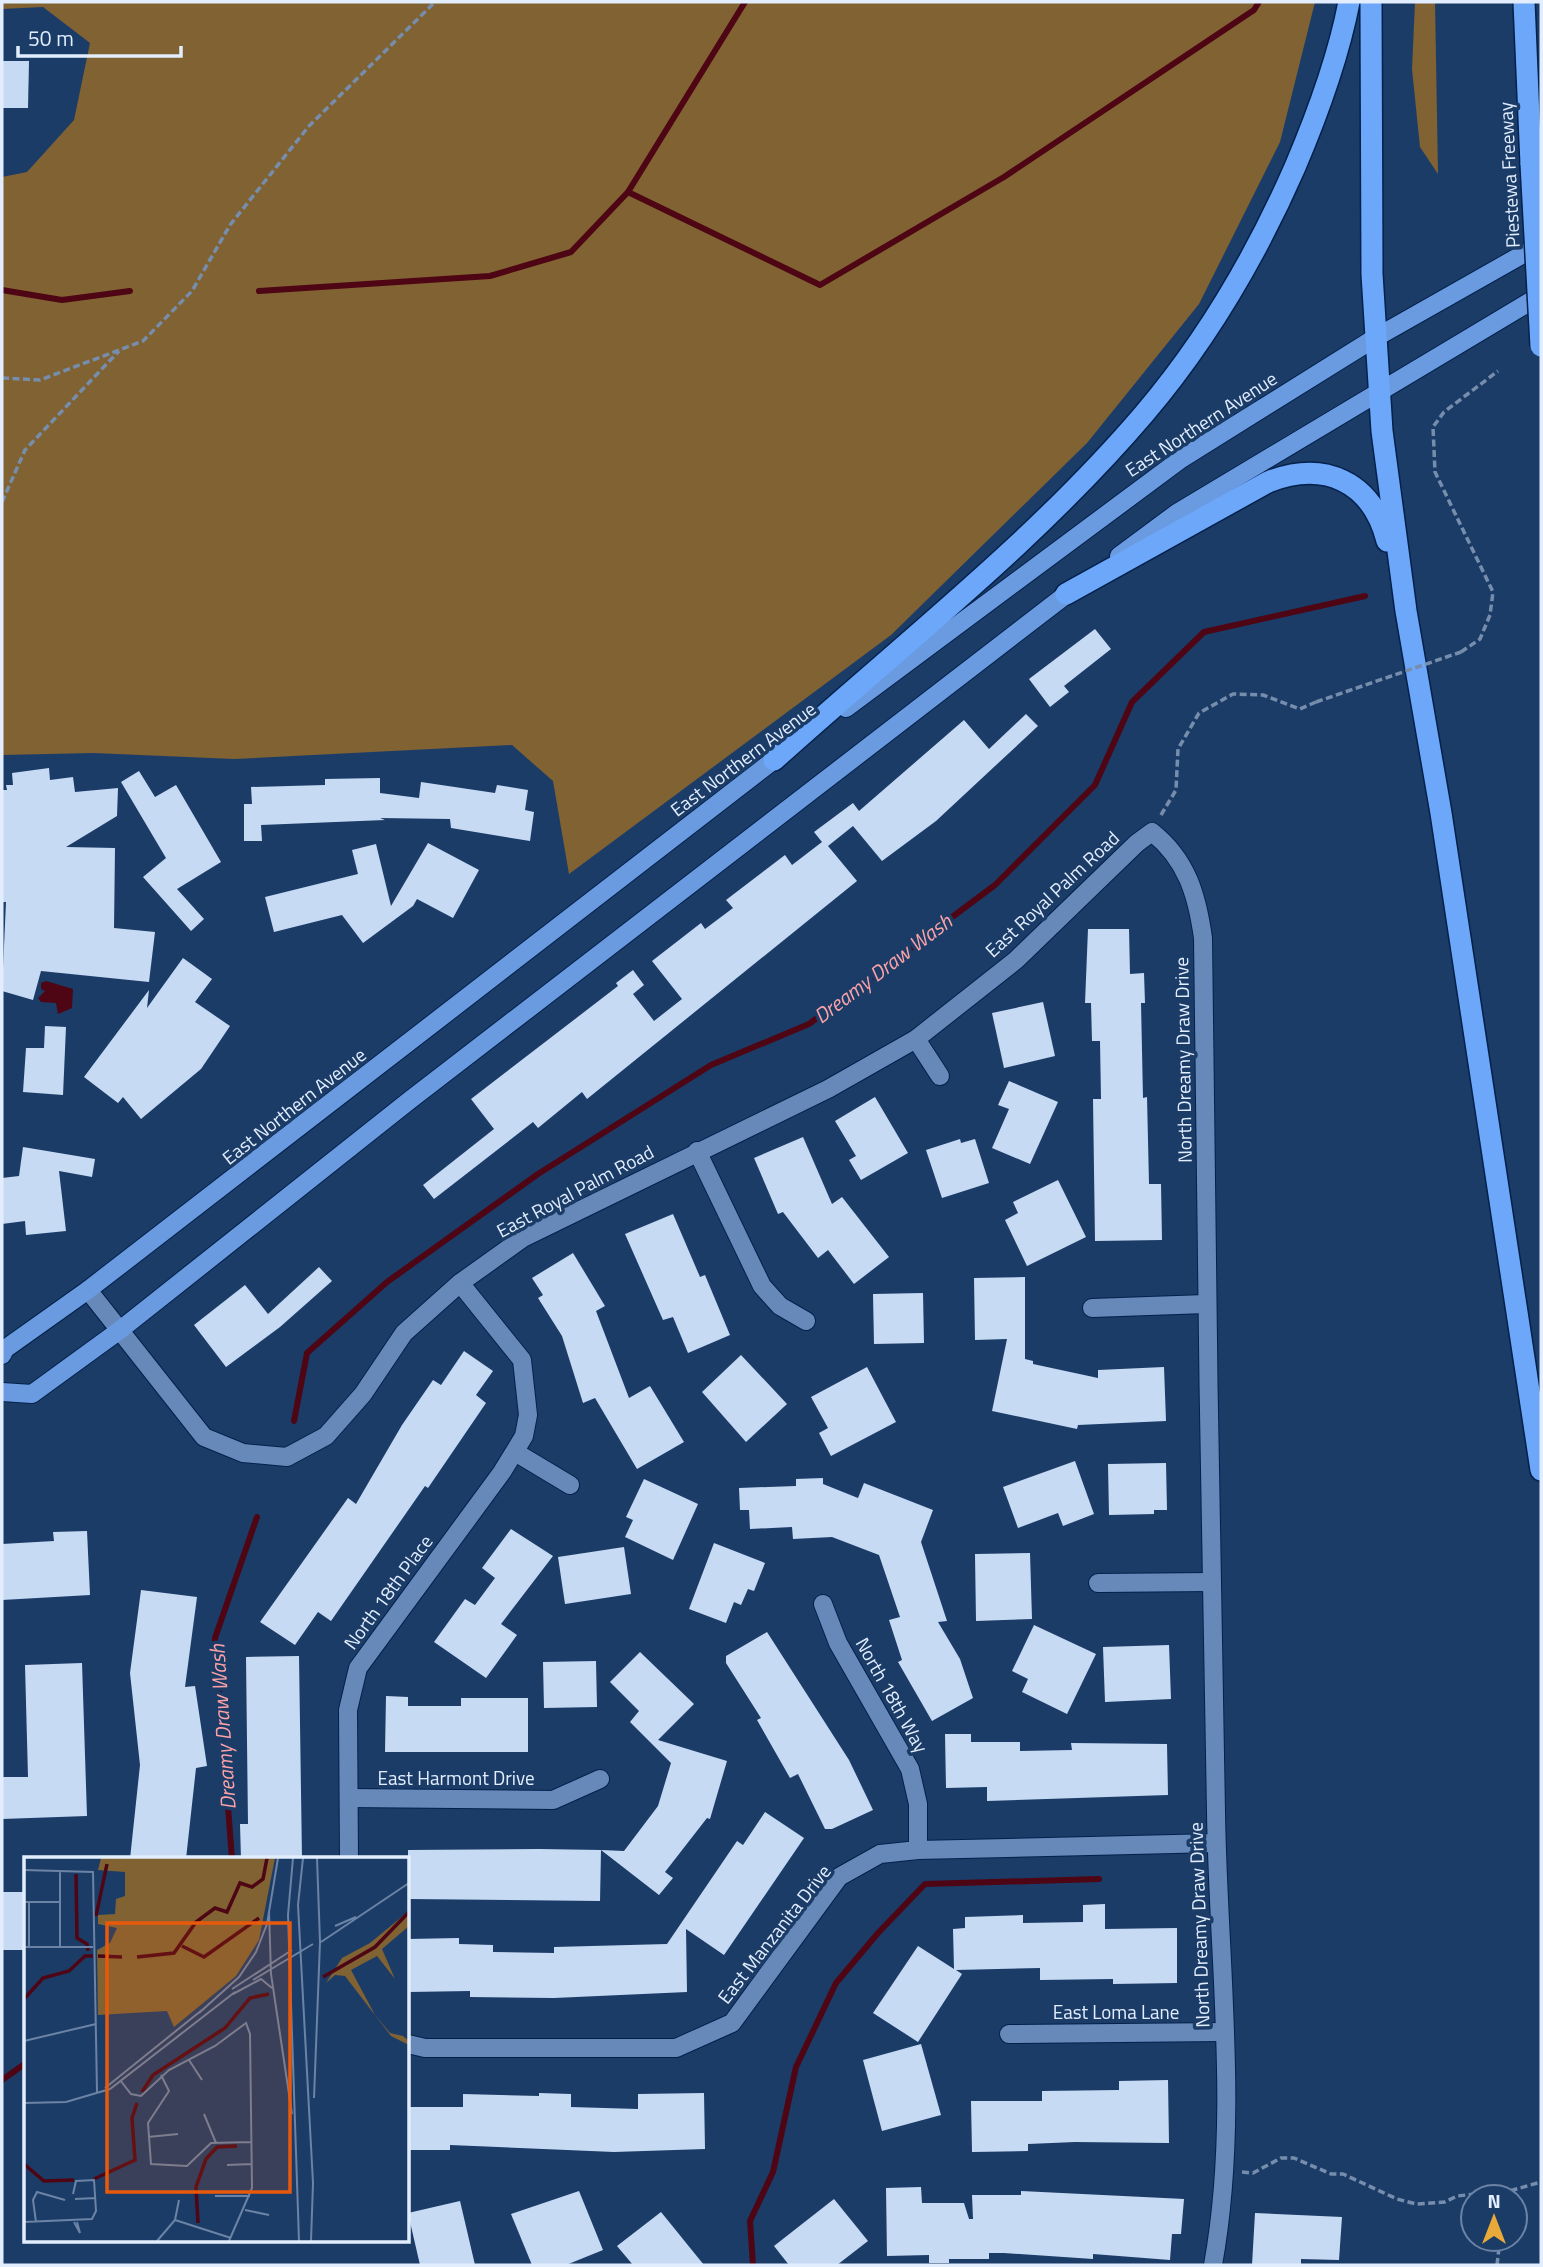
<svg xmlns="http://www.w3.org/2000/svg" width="1543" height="2267" font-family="'Titillium Web',sans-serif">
<rect width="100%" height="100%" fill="#1c3c68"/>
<g fill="#806233">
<polygon points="2,2 1315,2 1280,142 1199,304 1087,443 891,635 569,874 553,781 512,745 234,759 93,753 2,755 2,177 27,172 74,120 90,43 43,7 2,9"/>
<polygon points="1415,2 1435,2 1438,174 1420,147 1412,69"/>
</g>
<polygon fill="#4e0514" points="46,981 73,989 72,1008 58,1014 56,1003 41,1002 38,998 45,991 41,989 41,983"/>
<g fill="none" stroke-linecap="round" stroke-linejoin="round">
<g stroke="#4e0514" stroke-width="6">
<polyline points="628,192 820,285 1004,177 1254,10 1259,2"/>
<polyline points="2,290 62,300 130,291"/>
<polyline points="259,291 490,276 571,252 628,192 745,2"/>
<polyline points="294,1421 307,1353 387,1282 538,1174 711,1065 809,1024 995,885 1095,785 1132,702 1204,632 1365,596"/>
<polyline points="232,1859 215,1638 257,1517"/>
<polyline points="2,2080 26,2063"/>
<polyline points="753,2265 750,2221 773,2172 796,2067 836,1983 878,1933 925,1884 1099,1879"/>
</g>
</g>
<g fill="#c7daf4">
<polygon points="2,61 29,61 28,108 2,108"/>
<polygon points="1095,629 1111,649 1064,686 1069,692 1050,707 1029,679"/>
<polygon points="1026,714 1038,726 936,821 882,861 853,826 828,846 857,881 587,1099 582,1092 538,1128 533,1122 434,1199 423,1185 494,1129 471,1099 618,986 616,983 633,970 644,985 633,994 654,1021 682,999 652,961 701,923 705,929 733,908 726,900 785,855 792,865 822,842 814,832 853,803 859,811 964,720 989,749"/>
<polygon points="49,768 50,780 73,777 75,792 118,788 117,816 66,847 115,848 114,928 155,932 149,982 41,971 33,1000 2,991 6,902 2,902 2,790 7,790 6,785 13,785 12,773"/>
<polygon points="139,771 155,797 176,785 221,862 177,889 204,919 191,931 143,877 166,858 121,782"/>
<polygon points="380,778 380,793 419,798 421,782 495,793 497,785 528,790 525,810 534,812 530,841 451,828 450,819 380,818 385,820 261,825 262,841 244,841 244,804 252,804 251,787 325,785 325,779"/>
<polygon points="428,843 479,870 453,918 417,899 413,906 363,943 342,915 274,932 265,897 358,874 352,850 376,844 391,906"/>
<polygon points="1088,929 1129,929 1130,974 1144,973 1145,1003 1141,1003 1143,1098 1147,1097 1149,1184 1161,1184 1162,1240 1095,1241 1093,1099 1101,1099 1100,1041 1092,1041 1091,1003 1085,1003"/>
<polygon points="183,958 212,979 195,1002 230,1026 201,1069 141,1119 123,1097 118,1103 84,1077 149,990 147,1008"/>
<polygon points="1043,1002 1055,1056 1004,1068 992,1013"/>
<polygon points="45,1026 66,1027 63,1095 23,1092 26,1048 44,1048"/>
<polygon points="1009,1081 1058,1102 1030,1164 992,1148 1009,1109 998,1105"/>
<polygon points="875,1097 908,1153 861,1180 849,1160 856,1156 835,1121"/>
<polygon points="803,1137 832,1204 842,1197 889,1257 854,1284 828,1250 818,1258 783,1212 778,1214 754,1158"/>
<polygon points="960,1139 961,1143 975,1139 989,1183 942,1198 926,1150"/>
<polygon points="23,1147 95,1159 92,1177 59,1171 66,1231 26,1235 25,1221 2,1224 2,1178 19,1176"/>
<polygon points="1058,1180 1086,1237 1027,1266 1005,1220 1018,1213 1013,1202"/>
<polygon points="673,1214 700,1277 705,1275 730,1335 688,1353 673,1317 663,1320 625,1234"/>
<polygon points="573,1253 605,1306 596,1311 629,1398 650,1386 684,1442 637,1469 595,1398 583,1403 562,1336 538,1298 543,1295 532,1278"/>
<polygon points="319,1267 332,1281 280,1327 226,1367 194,1325 245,1285 268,1314"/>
<polygon points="1025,1277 1025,1359 1033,1361 1033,1364 1098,1378 1098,1370 1164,1367 1166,1421 1078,1425 1077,1429 992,1411 1007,1339 975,1340 974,1278"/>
<polygon points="923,1293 924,1343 874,1344 873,1294"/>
<polygon points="464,1351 493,1371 476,1395 486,1403 428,1488 425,1486 331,1621 318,1612 295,1645 260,1622 348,1498 356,1504 402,1425 433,1380 441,1385"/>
<polygon points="741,1355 787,1404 746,1442 702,1392"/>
<polygon points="867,1367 896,1422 831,1456 819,1433 828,1428 811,1397"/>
<polygon points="1075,1461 1094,1514 1063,1526 1058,1513 1018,1528 1003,1487"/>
<polygon points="1166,1463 1167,1510 1154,1510 1154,1514 1109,1515 1108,1464"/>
<polygon points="823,1478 823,1484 858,1498 864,1483 933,1510 921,1542 947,1621 938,1622 960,1659 973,1698 932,1721 898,1662 902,1660 889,1620 900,1617 879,1555 832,1537 793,1539 792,1527 750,1529 749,1510 740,1510 739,1488 796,1486 796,1479"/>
<polygon points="644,1479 698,1504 673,1560 625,1537 633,1520 626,1517"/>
<polygon points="511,1529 553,1556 501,1624 517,1635 486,1678 434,1642 465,1599 475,1605 495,1578 482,1568"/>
<polygon points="87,1531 90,1595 2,1600 2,1544 54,1541 53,1532"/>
<polygon points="714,1543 765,1563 754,1591 748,1589 741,1605 734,1602 726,1623 689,1609"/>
<polygon points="624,1547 631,1594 565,1604 558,1557"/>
<polygon points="1030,1553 1032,1619 976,1621 975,1554"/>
<polygon points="141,1590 197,1597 185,1687 195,1686 207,1766 196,1768 186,1859 130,1859 140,1765 130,1673"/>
<polygon points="1034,1625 1096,1654 1067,1714 1022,1692 1028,1679 1012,1671"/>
<polygon points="767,1632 849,1760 873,1810 832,1829 825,1829 798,1774 790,1778 757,1720 761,1718 726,1663 726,1656"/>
<polygon points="1169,1645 1171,1699 1105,1702 1103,1647"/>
<polygon points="640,1652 694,1704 658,1740 727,1761 710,1819 707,1818 665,1872 673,1878 659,1895 601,1850 624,1851 658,1806 671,1763 630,1722 639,1711 610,1682"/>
<polygon points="299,1656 302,1859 241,1859 240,1824 248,1824 246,1657"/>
<polygon points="596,1661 597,1707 544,1708 543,1662"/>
<polygon points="82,1663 87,1816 2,1819 2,1777 28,1777 25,1665"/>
<polygon points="386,1696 408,1697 408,1706 461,1706 461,1698 528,1698 528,1752 385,1752"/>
<polygon points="945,1734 971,1734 971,1742 1020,1742 1020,1751 1072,1750 1071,1743 1167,1744 1168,1795 987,1801 987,1787 946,1788"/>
<polygon points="765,1812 804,1838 724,1955 686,1929 687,1992 554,1998 470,1997 470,1991 408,1992 408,1939 459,1938 459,1944 493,1945 493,1952 554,1953 554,1947 667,1944 737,1841 743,1845"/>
<polygon points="539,1849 601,1850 600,1901 408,1899 408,1850"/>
<rect x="2" y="1892" width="24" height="58"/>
<polygon points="1105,1904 1105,1929 1177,1928 1177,1983 1113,1984 1113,1979 1040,1980 1040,1968 956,1970 962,1974 918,2042 873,2013 918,1946 954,1969 953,1929 965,1928 965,1917 1023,1915 1023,1923 1083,1922 1083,1905"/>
<polygon points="921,2044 941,2115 882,2131 863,2060"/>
<polygon points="1168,2080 1169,2143 1075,2142 1028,2144 1028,2151 972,2152 971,2101 1042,2101 1042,2091 1119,2090 1119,2081"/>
<polygon points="539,2093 571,2094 571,2107 638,2109 638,2094 704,2093 705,2149 614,2152 450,2145 450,2150 408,2150 408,2107 463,2107 463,2094 539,2096"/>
<polygon points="921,2187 922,2203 964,2203 969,2219 973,2219 972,2195 1021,2195 1021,2191 1184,2199 1181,2234 1172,2234 1170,2260 1093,2254 1093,2259 1004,2253 989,2253 989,2259 949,2259 949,2263 929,2263 929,2255 887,2256 886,2188"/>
<polygon points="579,2191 603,2250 566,2265 532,2265 511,2214"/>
<polygon points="834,2199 868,2241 837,2265 789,2265 774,2246"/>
<polygon points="460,2201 475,2265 420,2265 408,2213"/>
<polygon points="661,2212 704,2265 633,2265 617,2246"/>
<polygon points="1255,2213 1342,2217 1339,2260 1301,2259 1301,2265 1252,2265"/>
</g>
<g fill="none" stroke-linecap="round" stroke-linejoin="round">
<defs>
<g id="minor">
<polyline points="916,1039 940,1076"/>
<polyline points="697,1151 762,1286 780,1306 806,1321"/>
<path d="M88 1290 204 1437 243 1453 287 1457 326 1436 363 1394 404 1333 460 1283 523 1238 828 1089 916 1039 1016 960 1137 843 1152 832C1187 860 1197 895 1203 938 1205 1229 1211 1521 1216 1812 1218 1962 1240 2116 1213 2265"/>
<polyline points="1092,1308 1206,1304"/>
<polyline points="515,1452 570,1485"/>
<polyline points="1098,1583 1210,1582"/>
<polyline points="823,1604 838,1643 910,1769 918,1804 918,1850"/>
<polyline points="349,1798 553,1800 600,1779"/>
<polyline points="349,1859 348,1710 358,1668 502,1472 524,1436 528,1415 522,1360 460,1283"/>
<polyline points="1009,2034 1223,2032"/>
<polyline points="408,2044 425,2048 676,2048 732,2023 839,1877 880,1854 918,1850 1216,1843"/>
</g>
<g id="primary">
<polyline points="1119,556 1177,513 1541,295"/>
<polyline points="846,708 1181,459 1375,338 1541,244"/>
<polyline points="2,1355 5,1349 88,1290 783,753"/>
<polyline points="2,1392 32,1394 120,1330 410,1100 1076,587"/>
</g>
<g id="motorway">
<polyline points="1371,2 1372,274 1382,431 1406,611 1441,813 1541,1470"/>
<polyline points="1524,2 1531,164"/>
<path d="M1066 594 1268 482C1324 460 1372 481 1387 541"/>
<path d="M774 760C899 647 1035 542 1144 414 1207 340 1256 256 1295 167 1318 113 1338 59 1349 2"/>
</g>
</defs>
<use href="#minor" stroke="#03214b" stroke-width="20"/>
<use href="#primary" stroke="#03214b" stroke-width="20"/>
<use href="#motorway" stroke="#03214b" stroke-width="24"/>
<g stroke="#768dac" stroke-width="3.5" stroke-dasharray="7 3.5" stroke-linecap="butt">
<polyline points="2,378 40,380 143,341 192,291 230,225 309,126 435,2"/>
<polyline points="2,502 25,450 119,351"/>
<polyline points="1461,652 1480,639 1490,615 1493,592 1435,472 1433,427 1444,412 1498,371"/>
<polyline points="1161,815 1176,790 1178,749 1199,713 1233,694 1263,695 1300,709 1316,702"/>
<polyline points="1242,2172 1253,2173 1281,2158 1294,2158 1331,2174 1343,2174 1397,2199 1416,2204 1445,2202 1457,2196 1513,2190 1541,2182"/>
<polyline points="1497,2265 1500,2239"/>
</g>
<use href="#minor" stroke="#6689ba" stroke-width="18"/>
<use href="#primary" stroke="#6a9be0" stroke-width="18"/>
<use href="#motorway" stroke="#6da7f9" stroke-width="21"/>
<defs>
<polyline id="motorway-bridge" points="1531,164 1541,346"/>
</defs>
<use href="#motorway-bridge" stroke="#03214b" stroke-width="24" stroke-linecap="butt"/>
<polyline stroke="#768dac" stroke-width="3.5" stroke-dasharray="7 3.5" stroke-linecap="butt" points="1316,702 1461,652"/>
<use href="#motorway-bridge" stroke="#6da7f9" stroke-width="21"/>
</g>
<g text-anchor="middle" stroke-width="7" stroke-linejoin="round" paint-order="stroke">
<g font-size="19" fill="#e2eefe" stroke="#1c3c68">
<text transform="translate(1509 175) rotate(-93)" y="7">Piestewa Freeway</text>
<text transform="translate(1201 424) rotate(-33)" y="7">East Northern Avenue</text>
<text transform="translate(743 759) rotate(-37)" y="7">East Northern Avenue</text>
<text transform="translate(1052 894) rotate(-43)" y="7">East Royal Palm Road</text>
<text transform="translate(1183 1060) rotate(-91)" y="7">North Dreamy Draw Drive</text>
<text transform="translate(294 1106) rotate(-38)" y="7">East Northern Avenue</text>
<text transform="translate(575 1191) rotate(-28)" y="7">East Royal Palm Road</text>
<text transform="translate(388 1592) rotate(-54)" y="7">North 18th Place</text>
<text transform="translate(892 1695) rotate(61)" y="7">North 18th Way</text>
<text x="456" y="1785">East Harmont Drive</text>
<text transform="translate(1199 1925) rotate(-92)" y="7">North Dreamy Draw Drive</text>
<text transform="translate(774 1934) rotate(-52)" y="7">East Manzanita Drive</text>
<text x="1116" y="2019">East Loma Lane</text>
</g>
<g font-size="21" font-style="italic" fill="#fda3a7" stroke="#1c3c68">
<text transform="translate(883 969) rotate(-37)" y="7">Dreamy Draw Wash</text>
<text transform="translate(223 1727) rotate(-94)" y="7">Dreamy Draw Wash</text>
</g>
</g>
<g transform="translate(24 1857)">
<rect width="385" height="385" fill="#1c3c68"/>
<path d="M77 1H251L235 83 212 119 150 170 143 154 74 158 73 93 86 86 93 71 74 67V58L91 57 92 42 101 39V15L74 13ZM385 54V69L358 92 371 122 353 99 327 113 351 158 366 176 379 179 385 184V188L367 179 321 119 311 118 302 126 318 101 346 86Z" fill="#806233"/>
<path fill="none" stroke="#4e0514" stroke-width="3.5" d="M52 17 53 81 63 87 64 94M72 59 83 7M158 89 180 100 235 61M74 99 98 100M113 100 150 96 172 65 191 51 203 55 216 26 228 30 239 22 243 1M299 120 351 90 385 55M0 142 19 121 45 114 61 99H69M118 235 129 218 201 171 226 141 245 137M0 307 20 324 50 323M70 322 111 303 108 261 113 246M174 366 172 330 182 302 193 290 213 289"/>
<path fill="none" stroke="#6b83a4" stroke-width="2" d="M269 1 264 58 275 384M279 1 274 48 289 326 287 384M0 13 69 15 73 235M36 14V90M0 45H36M5 45V90M245 54 247 117 268 257M311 69 332 60M297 85 385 26M0 90H69M229 123 289 87M208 132 268 93M209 137 237 122 248 131M175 156 215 120 232 95 243 67 254 1M0 184 72 167M165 203 178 223M137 218 145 234 124 266 127 307 163 309 187 286 227 285M96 223 107 237 117 239 145 213 191 189 222 166 226 177 228 331 205 384M81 231 178 153M290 241 296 85 293 1M0 246 42 245 86 232 211 135M180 257 192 286M124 280 154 277M203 308 228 307M191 339H226M51 342 72 341M221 353 245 358M151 363 207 381M0 365 68 362 72 354 70 323 52 324 49 337M12 365 9 343 13 335 41 343M50 365 56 376 53 365M133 384 151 363 155 343"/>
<path fill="#e8590c" fill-opacity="0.15" stroke="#e8590c" stroke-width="3.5" d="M83 66H266V335H83Z"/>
<rect width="385" height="385" fill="none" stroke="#e2eefe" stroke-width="3.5"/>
</g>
<rect width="1543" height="2267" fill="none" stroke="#e2eefe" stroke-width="7"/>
<g transform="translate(1494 2218)"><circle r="33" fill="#1c3c68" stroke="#6b83a4" stroke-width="2"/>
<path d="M0-5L12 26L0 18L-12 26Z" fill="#eaaa39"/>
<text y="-10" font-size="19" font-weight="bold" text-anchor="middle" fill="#e2eefe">N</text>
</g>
<path d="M18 46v10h163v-10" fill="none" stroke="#e2eefe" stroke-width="3.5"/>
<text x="28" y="46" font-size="21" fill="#e2eefe" stroke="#1c3c68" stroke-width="5" paint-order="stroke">50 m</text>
</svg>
